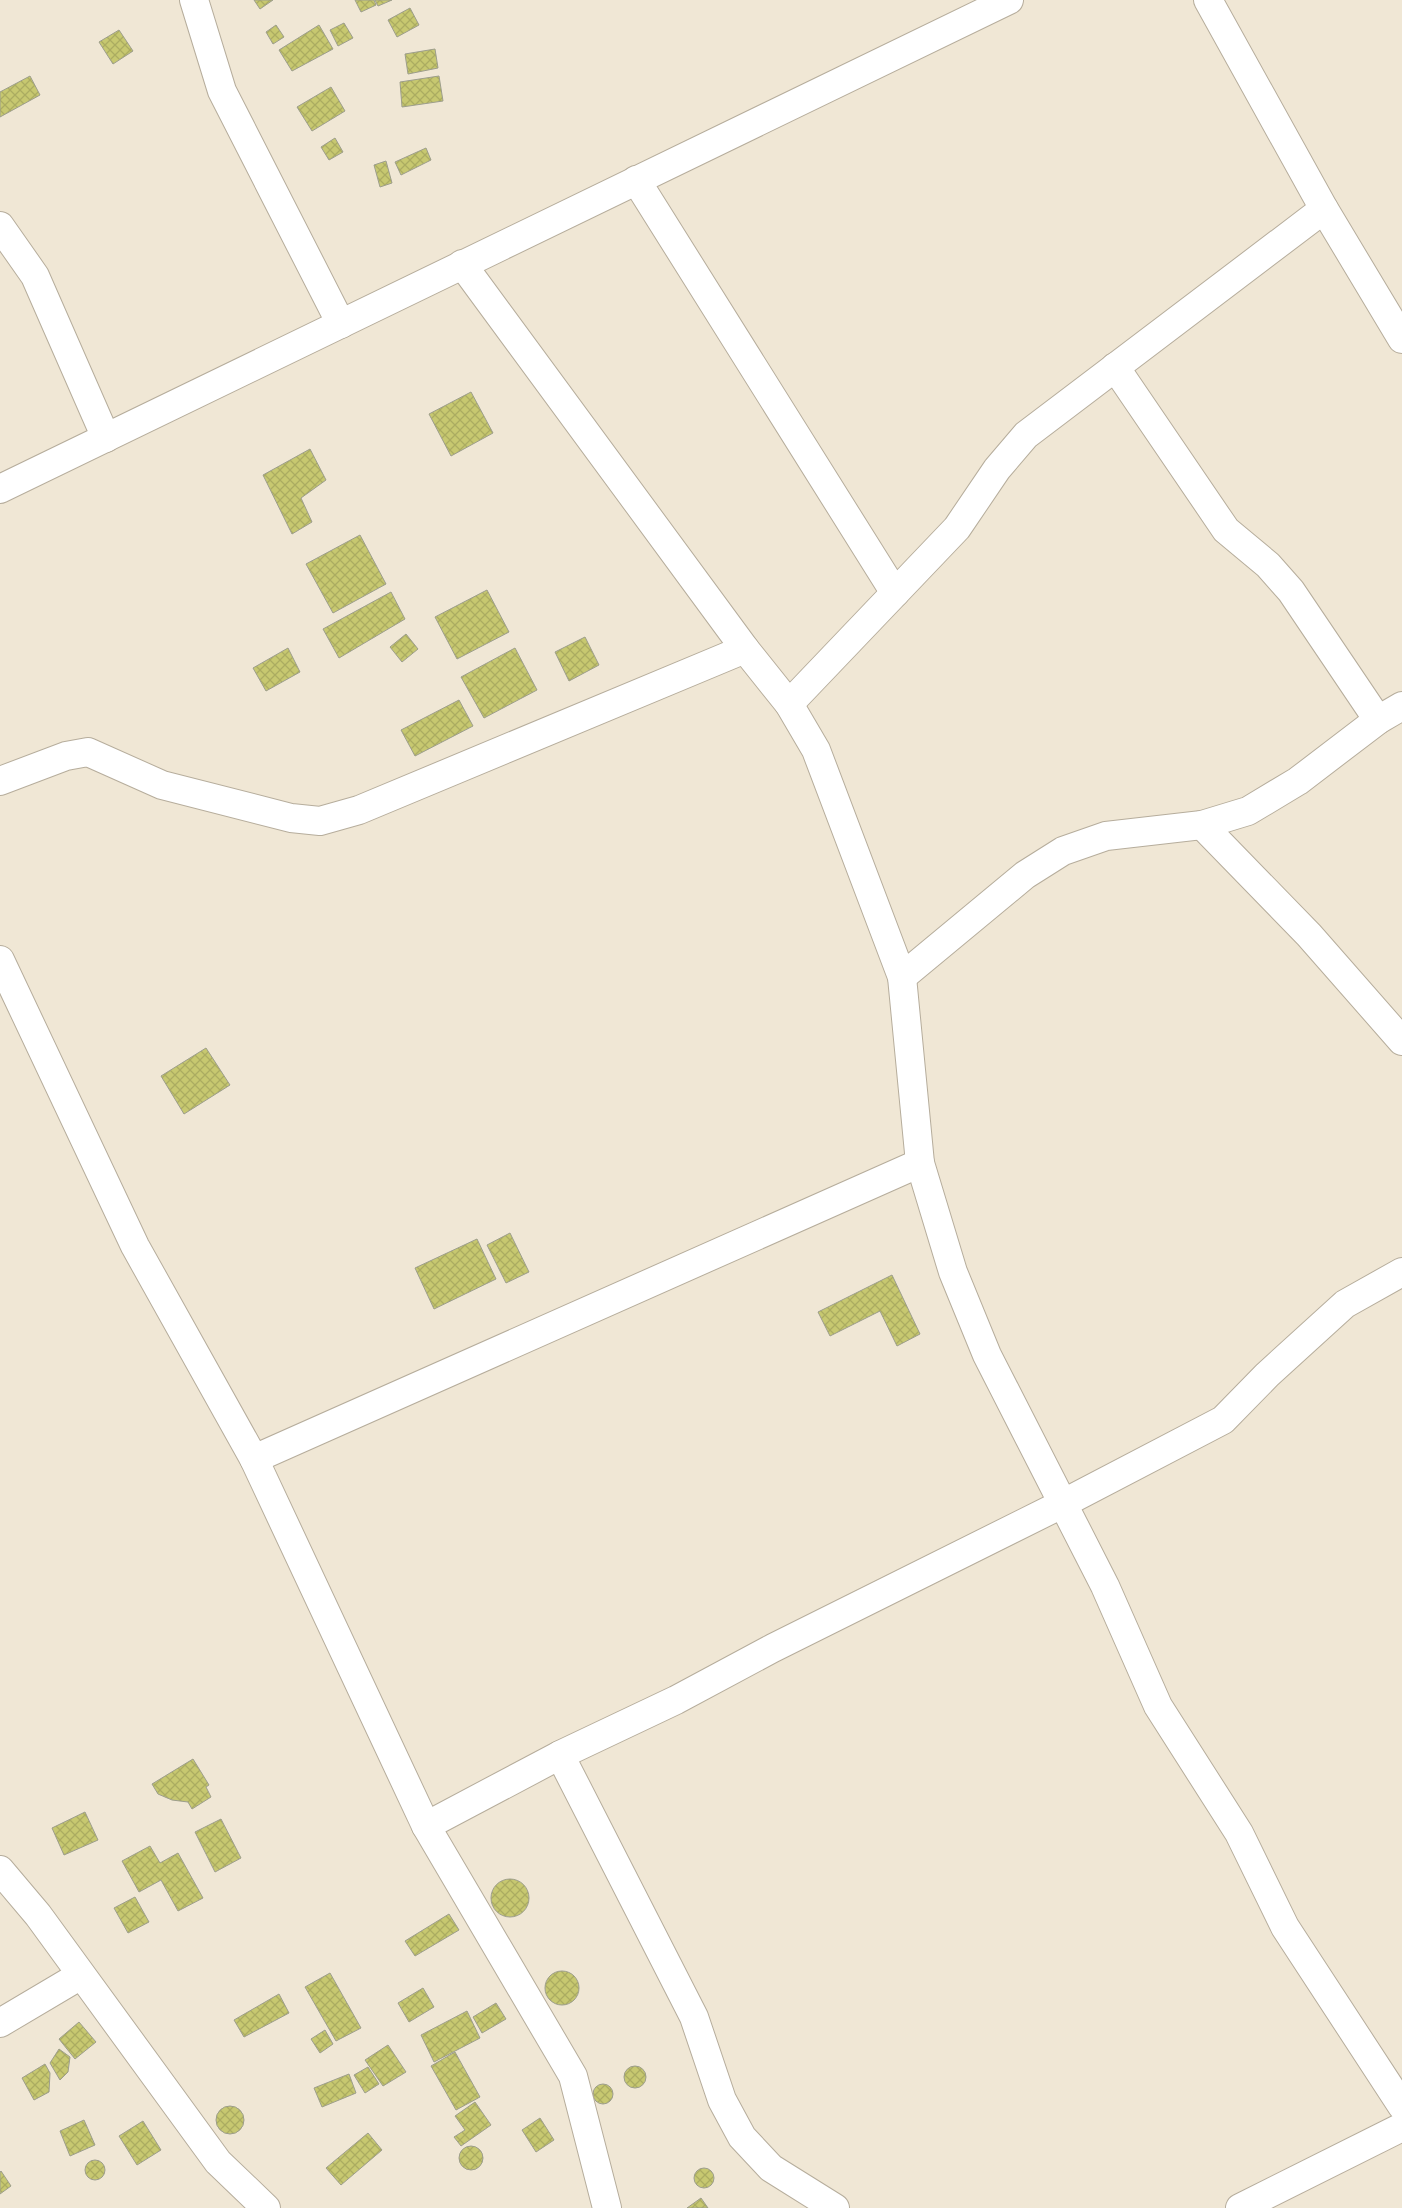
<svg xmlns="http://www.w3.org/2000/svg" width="1402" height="2208" font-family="'Asap Condensed',sans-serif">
<defs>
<pattern id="building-cross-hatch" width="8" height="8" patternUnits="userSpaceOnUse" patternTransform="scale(1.25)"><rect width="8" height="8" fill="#c7c870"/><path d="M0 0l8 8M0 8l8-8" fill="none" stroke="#abac61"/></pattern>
</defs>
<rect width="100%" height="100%" fill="#f0e7d5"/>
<g fill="url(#building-cross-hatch)" stroke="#9d9e8c">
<polygon points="254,0 273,0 260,9"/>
<polygon points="355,0 374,0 376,5 361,12"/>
<polygon points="375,0 392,0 378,6"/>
<polygon points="410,8 419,25 397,37 388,20"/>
<polygon points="344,23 353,38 338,46 330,30"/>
<polygon points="276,25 284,37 273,44 266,32"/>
<polygon points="319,25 333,49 292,71 279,50"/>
<polygon points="119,30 133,51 113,64 99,42"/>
<polygon points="435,49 438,68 408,74 405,54"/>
<polygon points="30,76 40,95 0,117 0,92"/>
<polygon points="439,76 443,101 402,107 400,82"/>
<polygon points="331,87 345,111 312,131 297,107"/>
<polygon points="335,138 343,152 329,160 321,147"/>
<polygon points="426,148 431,160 401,175 395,162"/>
<polygon points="386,161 392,183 380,187 374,165"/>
<polygon points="471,392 493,433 451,456 429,414"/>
<polygon points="310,449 326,480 301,498 312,522 292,534 263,475"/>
<polygon points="360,535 386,584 333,613 306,564"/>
<polygon points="487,590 509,632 457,659 435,617"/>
<polygon points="391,592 405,619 339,658 323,629"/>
<polygon points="406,634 418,649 402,662 390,647"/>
<polygon points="585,637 599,665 569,681 555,652"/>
<polygon points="288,648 300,672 266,691 253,668"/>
<polygon points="515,648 537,690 484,718 461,677"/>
<polygon points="459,700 473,726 415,756 401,730"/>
<polygon points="206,1048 230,1085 184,1114 161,1076"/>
<polygon points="510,1233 529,1272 506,1283 487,1245"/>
<polygon points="477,1239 496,1279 434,1309 415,1268"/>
<polygon points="892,1275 920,1334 897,1346 880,1311 830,1336 818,1312"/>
<polygon points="193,1759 209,1785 206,1787 211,1797 192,1809 188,1802 172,1800 158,1794 152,1784"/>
<polygon points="85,1812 98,1840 64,1855 52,1828"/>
<polygon points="221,1819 241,1858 215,1872 195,1832"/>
<polygon points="150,1846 160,1863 178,1853 203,1898 178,1911 161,1880 139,1892 122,1861"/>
<circle cx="510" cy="1898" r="19"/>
<polygon points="135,1897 149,1922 128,1933 114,1908"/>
<polygon points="449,1914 459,1930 415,1956 405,1941"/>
<circle cx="562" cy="1988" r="17"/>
<polygon points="330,1973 361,2028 336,2041 305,1987"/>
<polygon points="423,1988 434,2007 409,2022 398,2003"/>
<polygon points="279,1994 289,2013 244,2037 234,2020"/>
<polygon points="496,2003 506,2019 482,2033 473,2017"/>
<polygon points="467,2011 480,2038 434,2062 421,2035"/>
<polygon points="79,2022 96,2042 75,2059 59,2039"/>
<polygon points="325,2030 333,2044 320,2053 311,2039"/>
<polygon points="388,2045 406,2072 383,2086 365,2060"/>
<polygon points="59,2049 70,2057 68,2072 60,2080 50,2063"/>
<polygon points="455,2052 480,2097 456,2110 431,2066"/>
<polygon points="45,2064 50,2073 49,2092 34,2100 22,2078"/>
<circle cx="635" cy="2077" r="11"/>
<polygon points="368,2067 379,2084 365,2093 354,2075"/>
<polygon points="349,2074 356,2093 322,2107 314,2088"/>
<circle cx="603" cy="2094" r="10"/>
<polygon points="475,2102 491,2125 461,2146 454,2137 465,2130 455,2116"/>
<circle cx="230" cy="2120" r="14"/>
<polygon points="540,2118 554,2140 536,2152 522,2130"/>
<polygon points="84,2120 95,2145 70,2156 60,2131"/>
<polygon points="143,2121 161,2150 137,2165 119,2136"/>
<polygon points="368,2133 382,2150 341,2185 326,2168"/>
<circle cx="471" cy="2158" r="12"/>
<circle cx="95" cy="2170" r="10"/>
<circle cx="704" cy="2178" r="10"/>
<polygon points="1,2171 11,2186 0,2194 0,2172"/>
<polygon points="701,2198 708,2208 687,2208"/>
</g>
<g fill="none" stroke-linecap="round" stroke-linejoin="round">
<defs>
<g id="street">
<polyline points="194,0 222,91 341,324"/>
<polyline points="1208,0 1324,209 1402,339"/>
<polyline points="636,180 895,593"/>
<polyline points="0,226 35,276 106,438"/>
<polyline points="462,264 745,649 789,704 816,750 902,977 920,1163 953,1272 987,1355 1105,1586 1158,1706 1239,1833 1285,1927 1402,2106"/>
<polyline points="1115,367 1226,530 1268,565 1291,591 1378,720"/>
<polyline points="0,489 1009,0"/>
<polyline points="789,704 957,528 997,469 1026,435 1324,209"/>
<polyline points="0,781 66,756 88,752 162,785 291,818 320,821 359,810 745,649"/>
<polyline points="1202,825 1309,935 1402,1041"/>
<polyline points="0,960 135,1246 254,1459 426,1826 573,2076 607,2208"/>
<polyline points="902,977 1025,875 1063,851 1106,836 1202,825 1248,811 1298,781 1378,720 1402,706"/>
<polyline points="254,1459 920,1163"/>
<polyline points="560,1755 694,2017 722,2100 742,2137 771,2168 835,2208"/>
<polyline points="426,1826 560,1755 676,1700 773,1648 1062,1504 1223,1420 1267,1375 1345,1304 1402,1272"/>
<polyline points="0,1870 38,1915 218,2162 266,2208"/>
<polyline points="0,2023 81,1975"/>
<polyline points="1240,2208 1402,2127"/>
</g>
</defs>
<use href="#street" stroke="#b6ad9c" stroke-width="30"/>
<use href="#street" stroke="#fff" stroke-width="28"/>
</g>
</svg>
